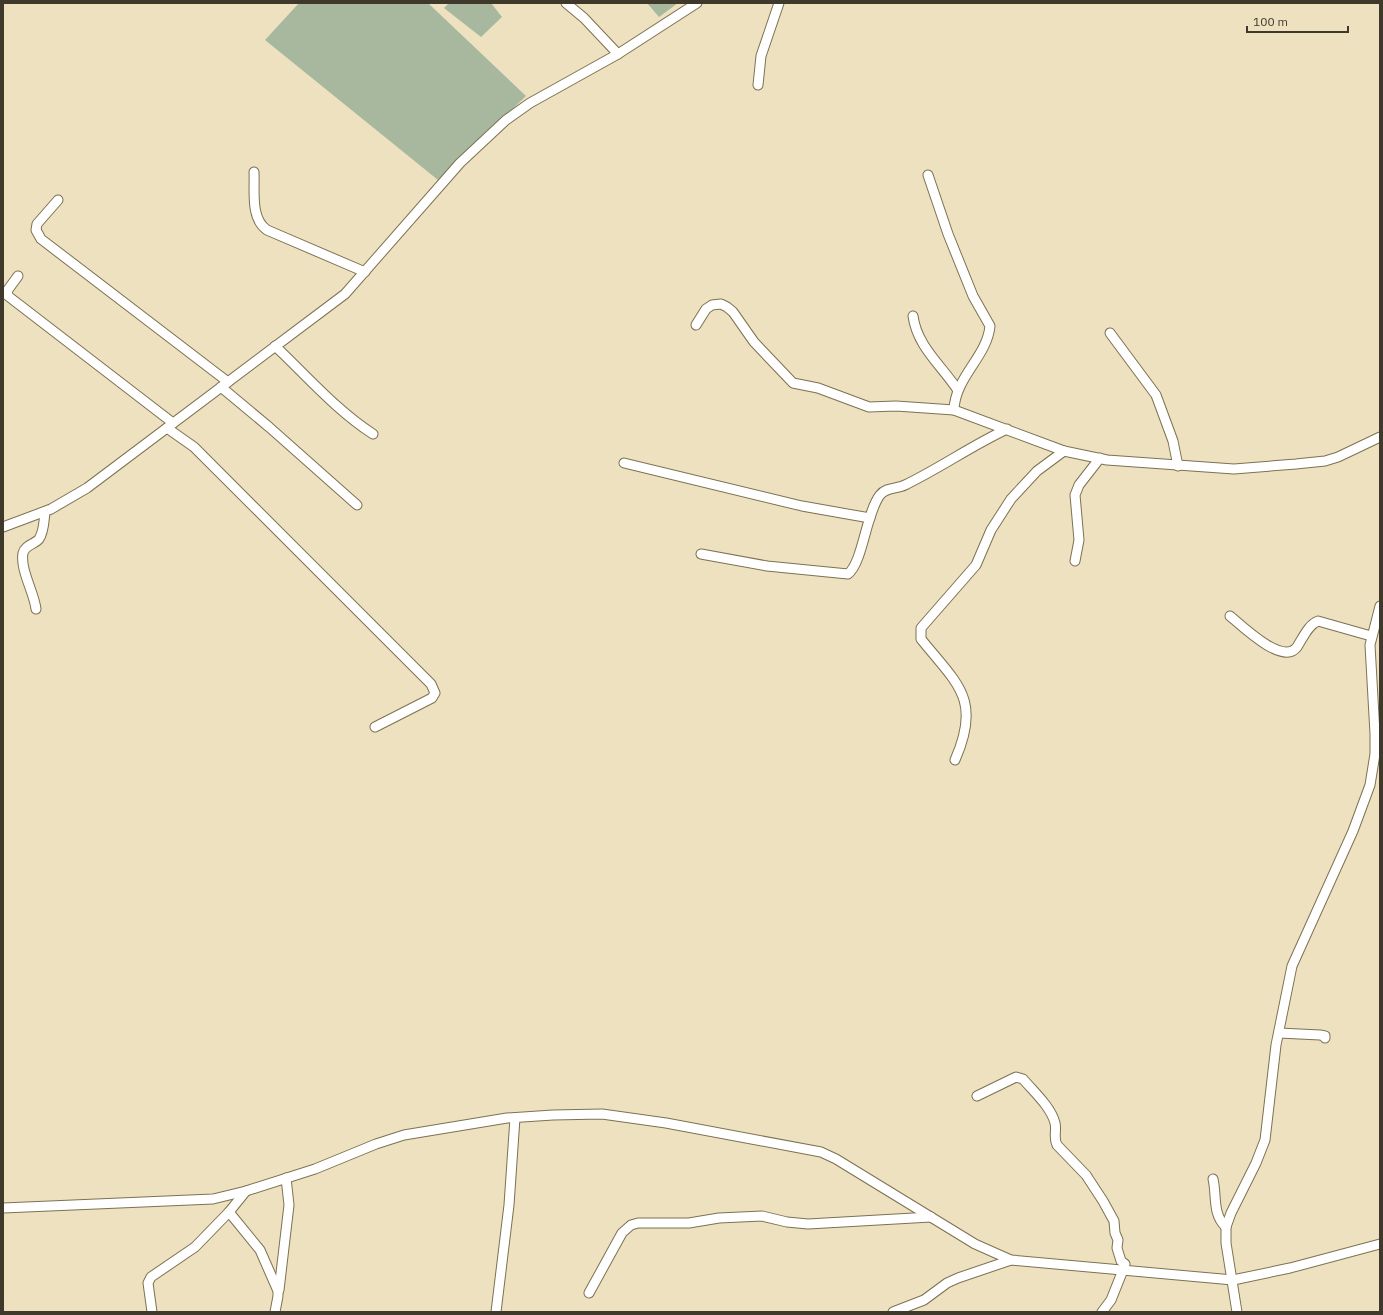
<svg xmlns="http://www.w3.org/2000/svg" width="1383" height="1315" font-family="'IBM Plex Sans',sans-serif">
<rect width="100%" height="100%" fill="#eee1bf"/>
<g fill="#a7b89e">
<polygon points="299,3 428,3 526,96 438,180 265,40"/>
<polygon points="449,3 491,3 502,17 481,37 444,8"/>
<polygon points="647,3 678,3 659,17"/>
</g>
<g fill="none" stroke-linecap="round" stroke-linejoin="round">
<defs>
<g id="minor">
<polyline points="566,3 584,18 618,54"/>
<polyline points="758,85 761,56 779,3"/>
<path d="M254 172C255 191 250 218 267 230L365 272"/>
<path d="M928 175 948 234 973 296 990 326C987 357 955 377 954 410"/>
<polyline points="58,200 37,224 36,230 41,239 228,382"/>
<polyline points="18,276 7,291 8,296 173,423"/>
<path d="M913 316C917 346 941 365 957 389"/>
<polyline points="696,325 706,309 712,305 721,304 727,307 733,312 754,342 793,383 818,388 869,407 896,406 954,410 1064,451 1107,460 1234,469 1296,464 1325,461 1338,457 1380,437"/>
<polyline points="1110,333 1156,395 1173,441 1178,466"/>
<path d="M275 346C307 376 336 410 373 434"/>
<polyline points="221,387 269,427 357,505"/>
<polyline points="167,428 194,447 431,684 435,693 432,698 375,727"/>
<polyline points="624,463 802,506 870,518"/>
<polyline points="3,527 51,509 87,488 345,294 460,163 506,120 530,103 618,54 697,3"/>
<path d="M701 554 767 566 848 574C863 562 866 513 880 495 886 487 897 489 905 485 940 468 971 446 1007 429"/>
<polyline points="1075,561 1079,540 1075,495 1079,485 1100,458"/>
<path d="M36 609C34 592 20 570 23 553 25 545 35 544 39 539 44 532 44 520 45 512"/>
<path d="M1230 616C1242 626 1283 666 1297 647 1303 638 1308 625 1318 621L1371 636"/>
<path d="M955 760C982 699 957 684 921 639V628L976 565 991 530 1011 499 1037 471 1064 451"/>
<polyline points="1279,1033 1320,1035 1325,1036 1325,1038"/>
<path d="M977 1096 1016 1077 1023 1079C1034 1092 1051 1107 1055 1123 1057 1131 1053 1137 1057 1145L1086 1175 1103 1201 1114 1221 1115 1233 1118 1240 1117 1248 1121 1261 1125 1264"/>
<path d="M1213 1179C1217 1196 1212 1214 1226 1227"/>
<polyline points="246,1191 229,1212 260,1250 278,1291 278,1296 275,1312"/>
<polyline points="3,1208 213,1199 246,1191 315,1169 376,1144 404,1135 507,1118 553,1115 602,1114 666,1123 821,1152 836,1159 975,1244 1011,1260 1233,1280 1290,1268 1380,1244"/>
<polyline points="279,1290 289,1205 286,1178"/>
<polyline points="589,1293 622,1233 631,1225 638,1223 689,1223 719,1218 762,1216 787,1222 808,1224 931,1217"/>
<polyline points="152,1312 148,1283 151,1277 195,1247 229,1212"/>
<polyline points="496,1312 509,1205 515,1118"/>
<polyline points="893,1312 924,1300 947,1283 958,1278 1011,1260"/>
<polyline points="1102,1312 1111,1300 1123,1270"/>
<polyline points="1237,1312 1226,1243 1226,1227 1231,1213 1256,1163 1265,1140 1276,1045 1292,966 1353,831 1370,785 1375,754 1375,734 1370,645 1380,606"/>
</g>
</defs>
<use href="#minor" stroke="#7d7152" stroke-width="11"/>
<use href="#minor" stroke="#fff" stroke-width="9"/>
</g>
<rect width="1383" height="1315" fill="none" stroke="#3e392b" stroke-width="8"/>
<path d="M1247 26v6h101v-6" fill="none" stroke="#3e392b" stroke-width="2"/>
<text x="1253" y="26" font-size="12" fill="#3e392b" stroke="#eee1bf" stroke-width="3" paint-order="stroke">100 m</text>
</svg>
